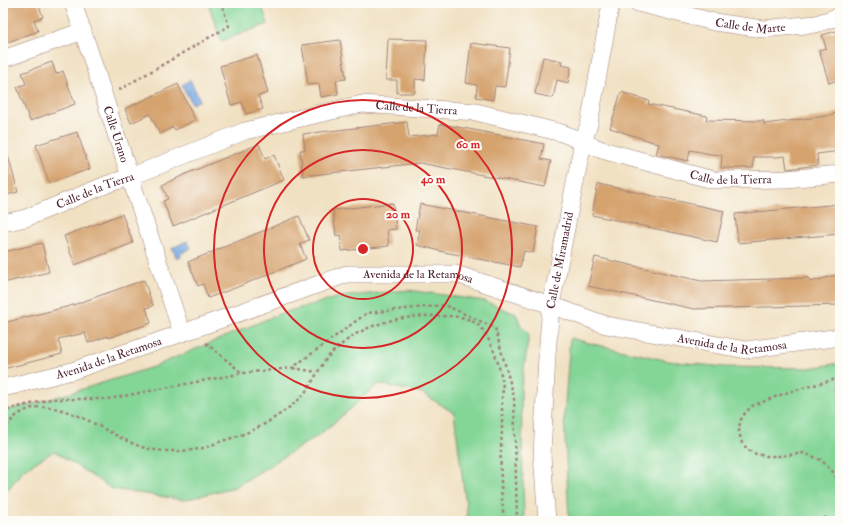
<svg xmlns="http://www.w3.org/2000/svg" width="843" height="524" font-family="'IM FELL Double Pica',serif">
<rect width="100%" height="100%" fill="#fdfcf7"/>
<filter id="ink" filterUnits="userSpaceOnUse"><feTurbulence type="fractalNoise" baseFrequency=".025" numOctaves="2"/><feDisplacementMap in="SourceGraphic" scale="8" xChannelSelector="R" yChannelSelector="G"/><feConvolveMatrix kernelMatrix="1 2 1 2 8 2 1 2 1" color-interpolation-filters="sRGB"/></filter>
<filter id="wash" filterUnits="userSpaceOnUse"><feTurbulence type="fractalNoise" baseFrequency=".012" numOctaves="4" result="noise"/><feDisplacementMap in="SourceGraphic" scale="16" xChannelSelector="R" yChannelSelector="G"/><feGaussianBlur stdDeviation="0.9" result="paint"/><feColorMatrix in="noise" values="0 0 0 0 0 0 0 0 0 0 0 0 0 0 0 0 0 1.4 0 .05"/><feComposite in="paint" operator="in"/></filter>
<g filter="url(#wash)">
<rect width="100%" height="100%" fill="#f1e1c3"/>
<g fill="#84d697" stroke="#677a61">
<polygon points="208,3 261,3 268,24 221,41"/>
<polygon points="408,290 485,301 516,314 521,326 529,334 521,389 524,521 468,521 454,413 422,393 378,384 348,411 319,435 235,487 184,500 112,489 54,451 23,470 3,496 3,411 41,402 153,367 279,314 339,297"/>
<polygon points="570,338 593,344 669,361 724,367 811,368 840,363 840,521 569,521 564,417"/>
</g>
<g fill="#76a8e1" stroke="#606486">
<polygon points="190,80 200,100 192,104 182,85"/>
<polygon points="187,241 191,248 180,254 181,257 177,259 172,248"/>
</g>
<g id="blocks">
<g fill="#d5a36e">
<polygon points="3,3 38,3 43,17 34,20 38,31 8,42 3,29"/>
<polygon points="840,30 840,79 829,83 819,50 826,48 822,35"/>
<polygon points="388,39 427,40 425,80 415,79 415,93 397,93 397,80 386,80"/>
<polygon points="340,40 346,79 336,80 338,94 321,97 319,84 308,85 302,45"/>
<polygon points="471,43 510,48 505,87 495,86 493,100 476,97 477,85 466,83"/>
<polygon points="257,55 268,93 258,96 263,109 246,114 242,102 231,105 220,66"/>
<polygon points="543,57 562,61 561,65 571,67 568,83 557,80 553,98 535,94"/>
<polygon points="52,62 56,74 63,71 75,104 30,121 17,87 26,84 22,73"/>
<polygon points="178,84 195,120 175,130 173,127 160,134 150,114 131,123 125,109"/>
<polygon points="621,92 649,101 648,104 707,116 706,120 764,121 764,124 827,116 840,112 840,151 817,154 818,165 787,169 785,156 777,157 754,157 753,168 721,168 722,155 711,154 690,150 688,161 656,154 659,144 610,128"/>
<polygon points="407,122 409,137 438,134 440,124 474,130 544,144 541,159 551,161 545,187 420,163 303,176 300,150 305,150 303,134"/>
<polygon points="77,132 90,169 49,183 36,145"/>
<polygon points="259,144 265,159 274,155 284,180 173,226 163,201 168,199 162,185 188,173"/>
<polygon points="7,152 18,192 3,196 3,153"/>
<polygon points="598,184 724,211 717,242 592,215"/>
<polygon points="393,203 396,229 387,230 389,246 342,251 341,235 336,236 333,210"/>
<polygon points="420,204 538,227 533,253 524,251 520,267 444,252 417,245 420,230 415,230"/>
<polygon points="840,204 840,234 738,243 735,214"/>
<polygon points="122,214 133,243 75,265 64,236"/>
<polygon points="299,216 309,240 300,244 306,259 235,288 208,298 203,284 198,286 188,262"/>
<polygon points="42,243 49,272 3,283 3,252"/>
<polygon points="595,257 701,281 809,278 810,282 840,274 840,305 694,309 588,286"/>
<polygon points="144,280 153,306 146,308 151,323 108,338 108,336 88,343 85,333 58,339 62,354 3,369 3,323 70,306"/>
</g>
</g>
</g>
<g filter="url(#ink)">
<use href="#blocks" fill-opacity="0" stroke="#9e8077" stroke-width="1"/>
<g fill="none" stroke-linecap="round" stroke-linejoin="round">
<defs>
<g id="minor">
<path id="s1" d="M73 3 89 50 130 177 182 333"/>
<path id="s2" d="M638 3 714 22 763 29 816 24 840 16"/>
<polyline points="3,59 83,31"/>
<path id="s3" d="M3 223 26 218 108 184 130 177 245 131 362 104 476 112 562 133 602 150 713 180 786 179 840 174"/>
<path id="s4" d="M3 388 72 371 191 330 347 274H456L551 305 606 325 746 350 840 337"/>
<path id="s5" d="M547 521 542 455 547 355 551 305 583 142 589 124 611 3"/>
</g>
</defs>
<use href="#minor" stroke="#9e8077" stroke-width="18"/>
<g stroke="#9e8077" stroke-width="2.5" stroke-dasharray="3 3" stroke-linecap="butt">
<polyline points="119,90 229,26 221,3"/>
<polyline points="206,343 242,373"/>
<polyline points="293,368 317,372"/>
<polyline points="840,378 788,392 752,406 745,413 740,421 739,432 742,443 748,450 756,454 766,456 779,456 804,453 821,460 832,471 840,484"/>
<polyline points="3,415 10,409 51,399 108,399 243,373 292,368 367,313 445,305 495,328 514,397 517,521"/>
<path d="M3 431C7 427 10 421 15 417 51 386 107 436 142 447 157 452 182 452 198 449 205 448 212 445 219 442 232 438 245 434 257 428 271 421 283 412 295 403 312 390 318 364 335 350 342 344 349 338 356 334 383 319 413 315 443 316 455 316 469 317 478 325 490 335 499 364 502 379 503 385 503 392 502 398 502 409 502 420 502 431 501 447 500 464 501 480 501 494 503 507 504 521"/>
<polyline points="824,517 828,521"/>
</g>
<use href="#minor" stroke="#fff" stroke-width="17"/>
</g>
</g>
<g fill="none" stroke="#d62828" stroke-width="2">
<circle cx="363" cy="249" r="50"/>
<circle cx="363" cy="249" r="99"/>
<circle cx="363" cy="249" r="149"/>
</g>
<g text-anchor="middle" stroke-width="4" stroke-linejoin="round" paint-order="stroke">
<g font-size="12" fill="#4a1f2b" stroke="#fdfcf7">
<text dy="4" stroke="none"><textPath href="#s2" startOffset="115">Calle de Marte</textPath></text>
<text dy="4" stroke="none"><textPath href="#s3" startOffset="434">Calle de la Tierra</textPath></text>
<text dy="4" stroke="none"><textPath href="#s1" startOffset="138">Calle Urano</textPath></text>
<text dy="4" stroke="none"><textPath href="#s3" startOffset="758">Calle de la Tierra</textPath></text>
<text dy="4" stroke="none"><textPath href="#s3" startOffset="98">Calle de la Tierra</textPath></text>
<text dy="4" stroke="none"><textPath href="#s5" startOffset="262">Calle de Miramadrid</textPath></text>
<text dy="4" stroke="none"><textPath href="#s4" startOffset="434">Avenida de la Retamosa</textPath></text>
<text dy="4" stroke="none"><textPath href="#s4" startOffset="758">Avenida de la Retamosa</textPath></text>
<text dy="4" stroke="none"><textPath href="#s4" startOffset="110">Avenida de la Retamosa</textPath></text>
</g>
</g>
<circle cx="363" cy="249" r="6" fill="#d62828" stroke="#fdfcf7" stroke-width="2"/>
<g font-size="12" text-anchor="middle" font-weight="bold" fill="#d62828" stroke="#fdfcf7" stroke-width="4" stroke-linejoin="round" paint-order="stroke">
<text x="468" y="148">60 m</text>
<text x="433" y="183">40 m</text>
<text x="398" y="218">20 m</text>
</g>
<rect width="843" height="524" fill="none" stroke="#fdfcf7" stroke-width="16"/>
</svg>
